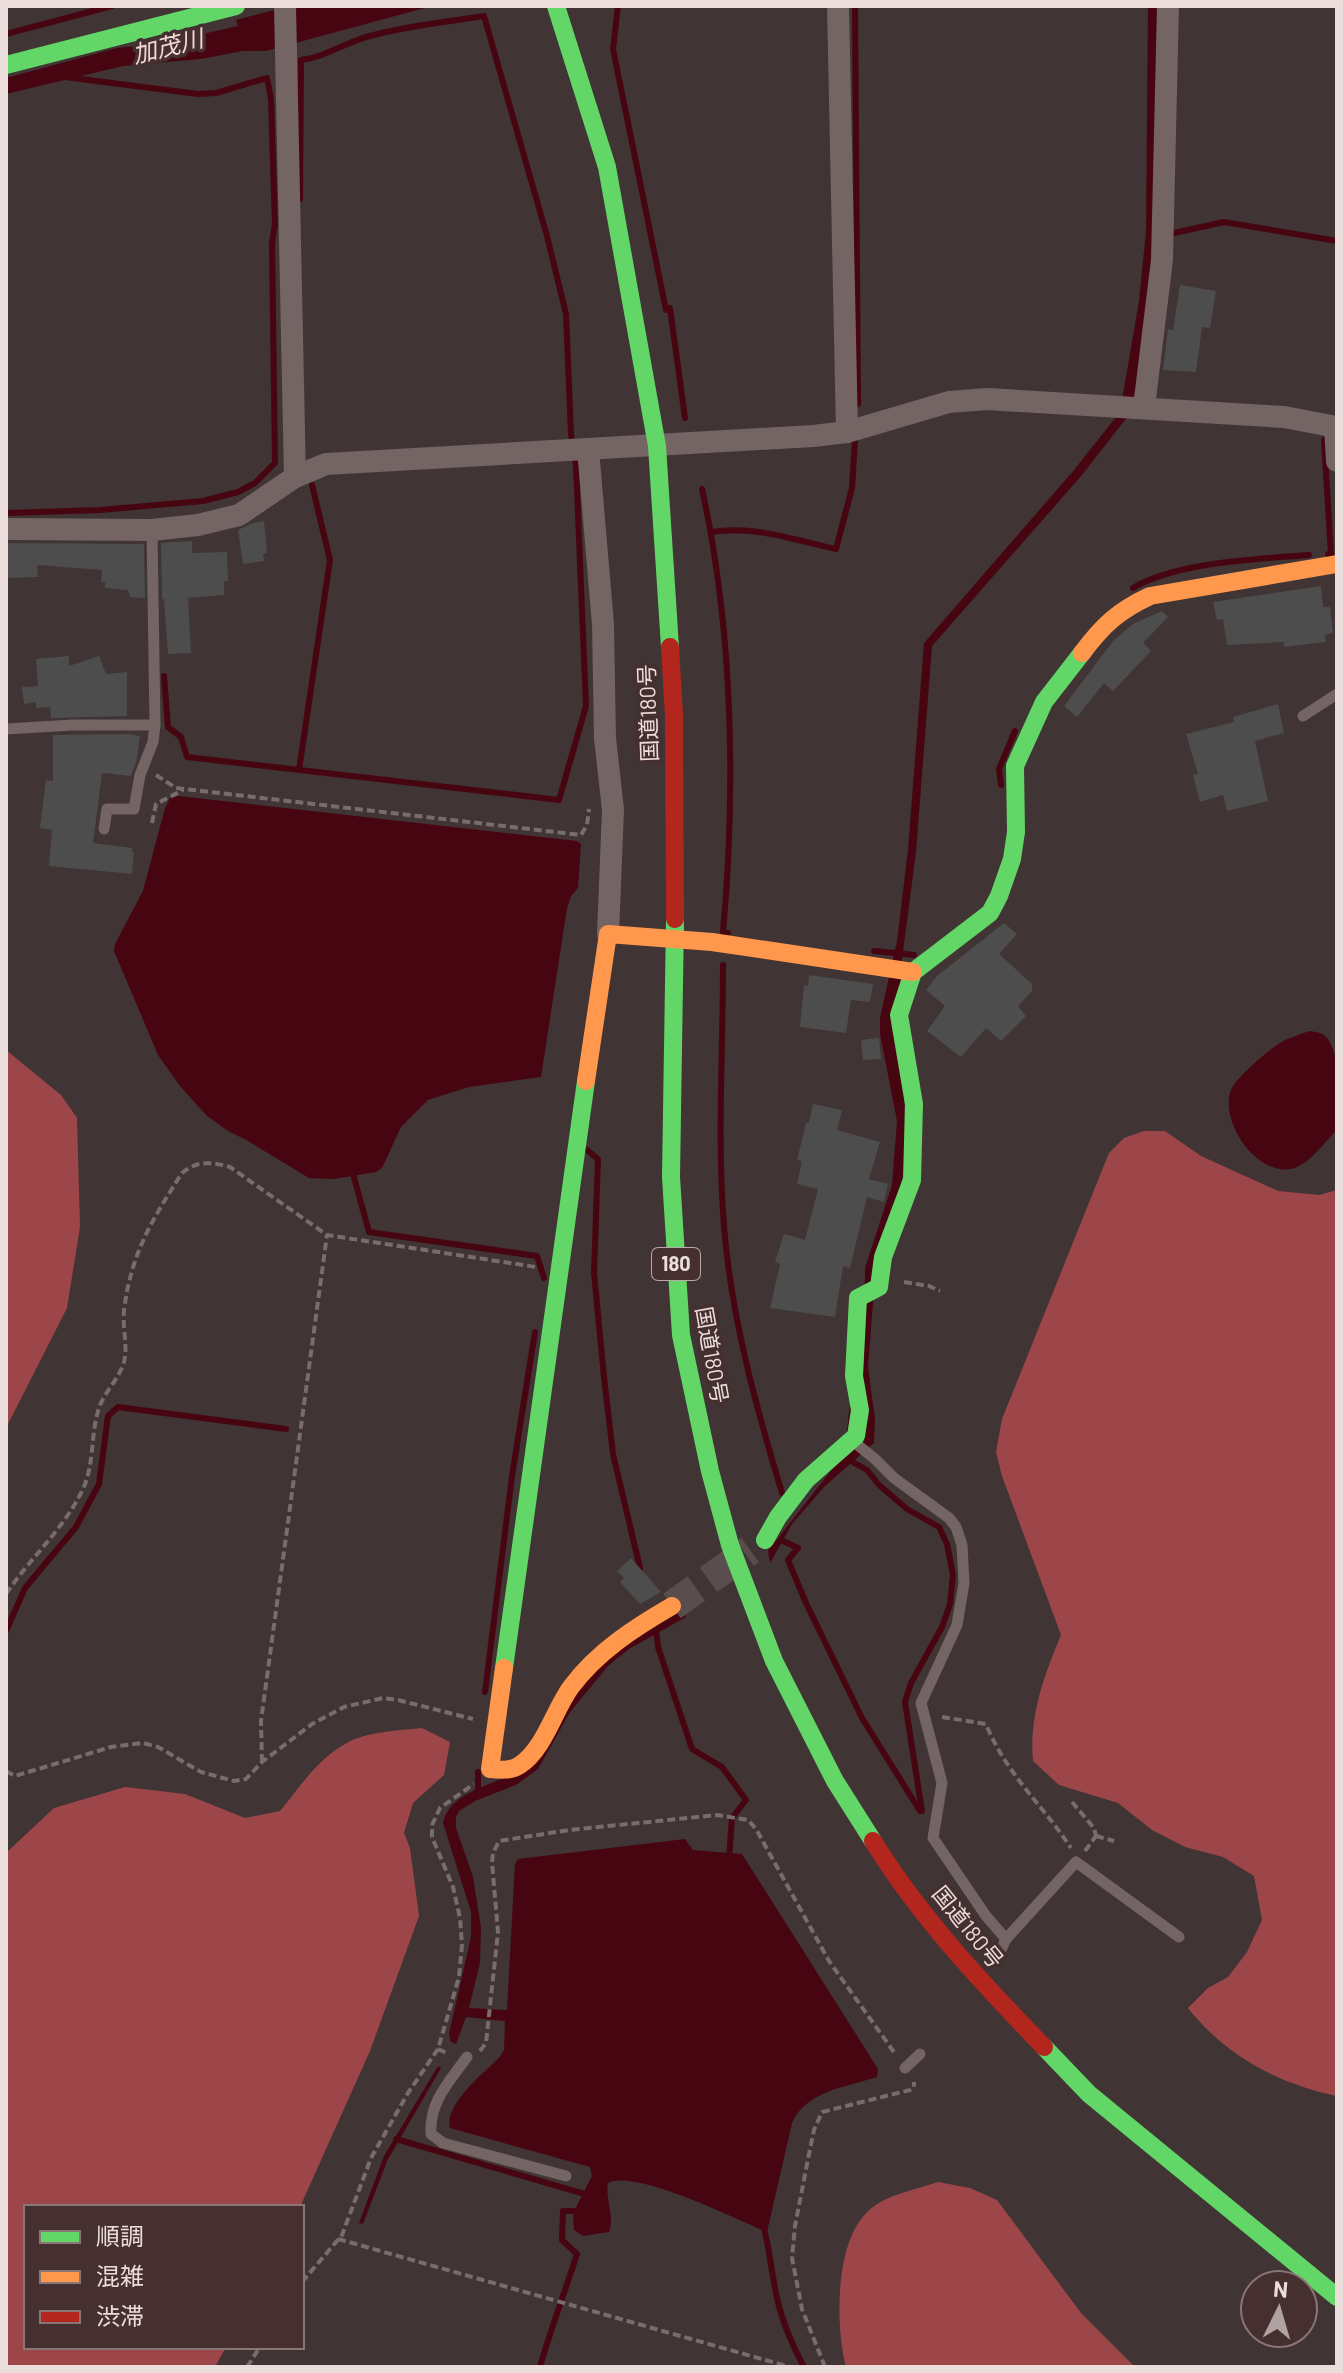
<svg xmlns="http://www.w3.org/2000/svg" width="1343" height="2373" font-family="Barlow,'Noto Sans JP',sans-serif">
<rect width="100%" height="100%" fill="#403434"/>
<g fill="#9d464a">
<polygon points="6,1050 61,1095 77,1118 80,1227 67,1308 6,1428"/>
<path d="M1144 1131H1165L1201 1156 1278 1191 1319 1195 1337 1190V2096C1278 2084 1225 2055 1188 2008L1208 1988 1228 1977 1247 1952 1262 1920 1254 1876 1223 1857 1185 1847 1152 1830 1118 1803 1059 1785 1033 1761C1029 1716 1044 1676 1061 1635L1002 1476 996 1452 1002 1419 1109 1153 1124 1138Z"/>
<path d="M422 1728 450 1742 444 1775 413 1803 404 1833 410 1848 419 1916 370 2051 300 2207H26V2347H226L215 2367H6V1853L54 1808 125 1787 185 1794 245 1818 280 1811C300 1787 318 1758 347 1743 365 1732 400 1730 422 1728Z"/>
<path d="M938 2182 970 2188 997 2200 1081 2313 1135 2367H846C835 2325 834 2235 873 2207 890 2194 918 2189 938 2182Z"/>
</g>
<g fill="#470511">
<polygon points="289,6 432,6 266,51 243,51 201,59 123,66 6,94 6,78 117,48 159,44 238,26 236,20"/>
<polygon points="1148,6 1163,6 1160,182 1141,389 1128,416 1082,475 932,646 916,852 901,967 906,1167 876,1264 868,1367 875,1419 874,1443 824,1487 792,1524 770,1563 768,1551 844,1454 865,1280 865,1268 892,1185 897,1121 880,1034 880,1018 897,941 908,850 924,643 1074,470 1120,412 1139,301 1146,231"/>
<polygon points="179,796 577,841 581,844 578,888 571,896 567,908 541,1077 469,1087 428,1100 401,1127 382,1168 376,1172 334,1179 309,1178 248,1141 228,1131 206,1115 180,1086 158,1055 114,951 115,944 143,891 165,808 170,798"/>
<path d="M1309 1031C1315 1032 1322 1032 1326 1037 1343 1055 1337 1107 1337 1130 1326 1141 1314 1157 1301 1165 1263 1187 1218 1123 1231 1090 1236 1078 1267 1051 1280 1043 1288 1038 1299 1035 1309 1031Z"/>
<path d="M682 1607 686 1617 629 1649 608 1666 570 1712 538 1769 516 1785 475 1801 459 1811 456 1817V1828L473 1877 481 1928 480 1963 469 2008 507 2010 515 1864 518 1859 685 1839 693 1850 742 1854 878 2069 877 2077C846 2087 806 2091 792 2123L767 2232C735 2219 636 2169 608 2183 605 2200 615 2215 609 2232L583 2236 574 2230 573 2217 577 2205 592 2176 590 2167 450 2128C444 2105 483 2073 499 2058L504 2050 505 2021 466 2017 456 2044 451 2042 449 2034 471 1937V1912L443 1823C450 1788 503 1785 526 1765 549 1746 557 1711 575 1687 604 1651 645 1633 682 1607Z"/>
<polygon points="438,2066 441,2068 387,2161 363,2224 359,2223 384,2156"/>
</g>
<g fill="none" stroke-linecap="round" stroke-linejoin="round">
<g stroke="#470511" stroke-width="6">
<polyline points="618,6 613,49 666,310 670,308 685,418"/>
<polyline points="855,6 858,404"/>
<polyline points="6,34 112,6"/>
<polyline points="1174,233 1224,222 1337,241"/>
<polyline points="1324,440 1331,554 1328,554"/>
<path d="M702 489C733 630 736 789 723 932L728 933"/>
<polyline points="6,513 100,510 203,501 238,492 255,483 275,463 272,243 275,224 271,99 267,78 216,93 198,94 65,77"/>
<path d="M712 532C753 525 795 540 836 549L852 488 855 440"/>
<path d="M1133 588C1177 562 1258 559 1309 555"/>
<path d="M164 676 168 727 181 737 187 757 559 800 586 706 576 466 571 434 566 314 547 236 484 16C445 22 405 26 366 37 343 44 325 57 301 60L300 199"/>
<polyline points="299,770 330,560 312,485"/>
<polyline points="1001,785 999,769 1015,731"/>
<polyline points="874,951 914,955"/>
<path d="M723 965C723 1052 717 1140 724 1226 731 1316 756 1407 782 1493"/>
<polyline points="587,1150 598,1159 594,1273 604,1377 613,1454 640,1568"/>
<polyline points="352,1170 369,1232 537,1256 544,1278"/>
<polyline points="849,1460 867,1470 879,1485 907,1509 939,1527 947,1544 953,1575 950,1604 942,1627 911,1683 905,1702 922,1811"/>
<polyline points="781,1540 798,1548 788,1560 806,1603 862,1718 920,1811"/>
<polyline points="656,1629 658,1647 692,1749 722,1767 746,1800 732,1818 729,1859"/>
<polyline points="6,1631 25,1588 76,1527 99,1484 108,1416 118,1407 286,1429"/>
<polyline points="485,1692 512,1476 535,1332"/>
<polyline points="478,1796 478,1772"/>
<polyline points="396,2139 588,2195"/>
<path d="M763 2225C769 2245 770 2263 774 2282 778 2311 790 2341 804 2367"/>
<path d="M540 2367C551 2328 565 2292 577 2254L562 2240 563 2211H582"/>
</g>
</g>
<g fill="#4d4d4d">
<polygon points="1180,285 1216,291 1210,328 1202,327 1196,372 1163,370 1168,329 1173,330"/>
<polygon points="264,521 267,553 263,554 264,561 243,564 238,530 253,523"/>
<polygon points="192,541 192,553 227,552 228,581 224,581 224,595 188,598 191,653 168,654 164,599 162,599 161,543"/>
<polygon points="6,543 144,544 145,598 130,597 128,590 105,588 105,582 101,582 102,570 37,565 38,577 6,578"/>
<polygon points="1321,586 1323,607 1330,607 1333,633 1325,635 1326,642 1284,647 1284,642 1227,645 1223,619 1217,620 1213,602"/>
<polygon points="1162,611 1168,617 1143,643 1151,651 1113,691 1104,683 1077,717 1064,706 1114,640 1133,624"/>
<polygon points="69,656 69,666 99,656 106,674 127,672 127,716 51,718 50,707 36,708 36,702 24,704 22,687 38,686 36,659"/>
<polygon points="1278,704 1284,733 1255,741 1268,801 1227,811 1223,795 1200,802 1193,775 1198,774 1186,734 1234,722 1233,717"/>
<polygon points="128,734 140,736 137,759 131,776 102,773 93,843 132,848 132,852 134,852 132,874 49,866 52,830 40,828 46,780 53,781 53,735"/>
<polygon points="1004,923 1017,934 999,954 1032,984 1032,991 1018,1006 1026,1016 1001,1041 986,1028 961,1057 927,1031 945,1006 926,990 937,976"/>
<polygon points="809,975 873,984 870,1002 851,1000 846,1033 800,1027 804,985 808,986"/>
<polygon points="879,1038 881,1059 863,1060 861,1040"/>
<polygon points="813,1104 842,1110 837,1130 880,1142 869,1179 888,1184 884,1202 867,1197 850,1268 843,1266 835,1317 770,1308 780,1264 775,1262 784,1234 805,1240 818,1189 797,1184 802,1161 797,1160 806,1123 809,1123"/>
<polygon points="631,1558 661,1592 640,1604 620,1582 624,1578 617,1571"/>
</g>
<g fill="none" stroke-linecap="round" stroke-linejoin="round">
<polyline stroke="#5a4d4d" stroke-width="30" stroke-dasharray="30 15" stroke-linecap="butt" points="672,1606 750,1550"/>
<g stroke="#786c6c" stroke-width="4" stroke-dasharray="8 4" stroke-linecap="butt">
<polyline points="156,775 176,788 581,835 587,825 589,809"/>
<polyline points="152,823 156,804 183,790"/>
<polyline points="904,1282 929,1286 940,1291"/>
<path d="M6 1594C30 1558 63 1530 82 1491 95 1465 90 1435 99 1408 104 1393 117 1381 123 1365 129 1349 122 1329 124 1311 131 1253 152 1220 182 1173 197 1160 213 1162 230 1167L327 1235 536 1267"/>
<path d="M942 1717 986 1724C1006 1774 1042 1804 1071 1848"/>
<polyline points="262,1762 261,1721 327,1235"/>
<polyline points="6,1771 15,1776 111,1747 143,1743 158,1747 201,1772 234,1781 246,1779 262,1762 312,1724 344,1707 383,1698 398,1700 473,1719"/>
<polyline points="1072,1802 1094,1828 1096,1836"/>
<polyline points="1096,1836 1114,1841"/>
<polyline points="1085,1851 1096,1836"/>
<polyline points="438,2049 449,2054"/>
<polyline points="480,2051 486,2043 498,1932 492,1862 493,1853 499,1841 569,1830 717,1815 748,1820 756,1829 829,1961 896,2055"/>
<polyline points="338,2239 790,2367"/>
<polyline points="302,2282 342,2235 371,2158 408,2093 438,2049 459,1977 462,1945 460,1918 453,1887 432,1837 432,1825 440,1808 474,1784"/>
<polyline points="247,2367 260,2347"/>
<polyline points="825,2367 802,2309 792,2258 795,2226 810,2149 814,2130 822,2112 910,2090 914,2087 914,2082"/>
</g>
<g stroke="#746464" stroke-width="11">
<polyline points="1303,716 1337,694"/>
<polyline points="6,729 73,725 155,725"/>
<polyline points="104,829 107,809 134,809 140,775 153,742 155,725 152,530"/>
<polyline points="854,1442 875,1459 894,1478 949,1518 956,1527 962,1545 964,1583 957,1625 921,1703 942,1783 933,1838 986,1916 1006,1939"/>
<polyline points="999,1954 1006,1939 1076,1862 1179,1937"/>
<path d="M467 2057C449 2082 429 2102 431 2134L443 2143 566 2176"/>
<polyline points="905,2068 920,2054"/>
</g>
<g stroke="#746464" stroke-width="22">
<polyline points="285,6 295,477"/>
<polyline points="838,6 847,432"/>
<polyline points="1144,407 1162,260 1168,6"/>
<polyline points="1335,427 1337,461"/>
<polyline points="588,449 603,624 605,738 613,810 608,934"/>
<polyline points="6,529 152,530 198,525 239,515 295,477 326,464 813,436 847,432 949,402 987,399 1284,417 1337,427"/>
</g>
<g stroke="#63d668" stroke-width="18">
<polyline points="556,6 607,167 657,446 670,647"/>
<polyline points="6,65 236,6"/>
<polyline points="675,919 671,1177 681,1335 710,1471 730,1545 774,1661 835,1781 873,1841"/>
<polyline points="765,1540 778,1517 806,1480 856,1436 860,1410 854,1376 858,1298 879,1287 883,1257 912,1180 914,1104 899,1015 913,972 990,913 999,896 1012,859 1016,832 1015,766 1044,702 1082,653"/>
<polyline points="504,1668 586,1081"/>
<polyline points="1044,2047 1089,2094 1337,2297"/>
</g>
<g stroke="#ff974d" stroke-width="18">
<path d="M1082 653C1103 625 1118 611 1150 596L1337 564"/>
<polyline points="586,1081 608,934 712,942 913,972"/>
<path d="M504 1668 490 1769C500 1770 511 1771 520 1765 545 1748 554 1710 571 1687 597 1652 634 1628 672 1606"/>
</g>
<g stroke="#b3261e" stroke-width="18">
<polyline points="670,647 674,716 675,919"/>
<path d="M873 1841C920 1917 982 1983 1044 2047"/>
</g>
</g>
<g text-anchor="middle" stroke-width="7" stroke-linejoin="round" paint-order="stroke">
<rect fill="#452f2f" stroke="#baa9a9" stroke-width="2" x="652" y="1248" width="48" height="32" rx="6"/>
<g font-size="20" font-weight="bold" fill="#ecdddd">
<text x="676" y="1271">180</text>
</g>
<g font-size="22" fill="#ecdddd" stroke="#452f2f">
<text transform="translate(648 713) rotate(-92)" y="8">国道180号</text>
<text transform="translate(712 1355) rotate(80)" y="8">国道180号</text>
<text transform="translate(968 1927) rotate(51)" y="8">国道180号</text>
</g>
<g font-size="24" font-style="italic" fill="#f3d7d6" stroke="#452f2f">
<text transform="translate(168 47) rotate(-14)" y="8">加茂川</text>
</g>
</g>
<rect width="1343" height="2373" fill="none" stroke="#ecdddd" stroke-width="16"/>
<rect x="24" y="2205" width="280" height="144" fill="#452f2f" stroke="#887575" stroke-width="2"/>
<rect x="40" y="2231" width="40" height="12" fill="#63d668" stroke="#887575" stroke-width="2"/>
<text x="96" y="2245" font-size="24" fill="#ecdddd">順調</text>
<rect x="40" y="2271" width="40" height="12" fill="#ff974d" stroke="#887575" stroke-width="2"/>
<text x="96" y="2285" font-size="24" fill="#ecdddd">混雑</text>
<rect x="40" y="2311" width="40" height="12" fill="#b3261e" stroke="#887575" stroke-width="2"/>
<text x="96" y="2325" font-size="24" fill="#ecdddd">渋滞</text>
<g transform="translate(1279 2309) rotate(5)"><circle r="38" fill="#452f2f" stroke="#887575" stroke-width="2"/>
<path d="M0-6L14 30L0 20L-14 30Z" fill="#b0a2a2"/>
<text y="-12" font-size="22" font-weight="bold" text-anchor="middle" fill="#ecdddd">N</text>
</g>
</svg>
